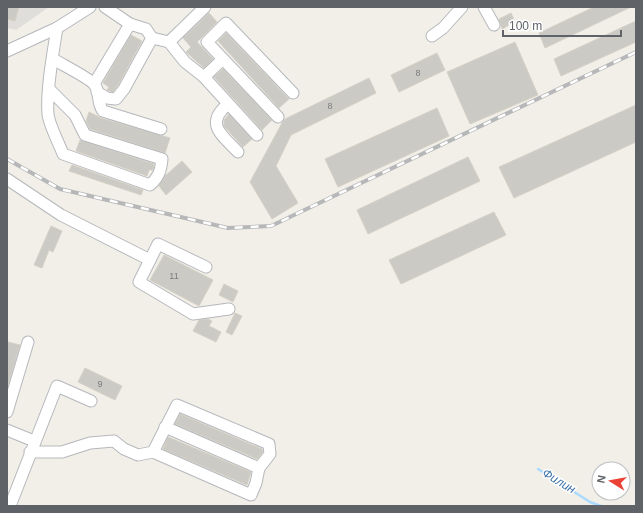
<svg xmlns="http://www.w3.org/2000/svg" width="643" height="513" font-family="Helvetica,sans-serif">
<rect width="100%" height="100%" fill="#f1efe8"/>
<polygon fill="#e0deda" points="7,7 49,7 16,30 7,28"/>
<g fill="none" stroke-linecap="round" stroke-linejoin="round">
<polyline stroke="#aadaff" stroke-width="2.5" points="538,469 590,502 601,506"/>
</g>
<g fill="#cccac5" stroke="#d6d1c6">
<polygon points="7,7 19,7 15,21 7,19"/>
<polygon points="594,7 631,7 545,48 539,33"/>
<polygon points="209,13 217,22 197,42 213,59 204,68 186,52 191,47 183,38"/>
<polygon points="511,13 515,22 502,29 499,19"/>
<polygon points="636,21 636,42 561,76 554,59"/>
<polygon points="226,33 289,99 279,108 218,41"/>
<polygon points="131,35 142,41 118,85 113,92 109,91 107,90 109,87 103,83"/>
<polygon points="515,42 538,95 470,124 447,72"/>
<polygon points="437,53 445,70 399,92 391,75"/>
<polygon points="223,69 272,120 262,130 214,77"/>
<polygon points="369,78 376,93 291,135 276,166 298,203 272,219 250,182 282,123 285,119"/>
<polygon points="636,105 636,142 514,198 499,167"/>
<polygon points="437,108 449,136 338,187 325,159"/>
<polygon points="89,112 101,118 170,138 165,153 90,129 86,121"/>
<polygon points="229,114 252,139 243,147 224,126 224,120"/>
<polygon points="80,140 154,164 153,170 149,170 147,176 76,151"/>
<polygon points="468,157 480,181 368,234 357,210"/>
<polygon points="182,161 192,172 166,195 159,186 165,176"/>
<polygon points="72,165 143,190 141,195 69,171"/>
<polygon points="494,212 506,235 401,284 389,260"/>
<polygon points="51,226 62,231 53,252 49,250 42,268 34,265"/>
<polygon points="164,255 213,280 199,306 150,280"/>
<polygon points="224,284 238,291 233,302 219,295"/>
<polygon points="235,313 242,316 232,335 226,332"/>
<polygon points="208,319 212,321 209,326 221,332 216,342 193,331 199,320"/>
<polygon points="8,342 20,345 7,388 7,345"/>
<polygon points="85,368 122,386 115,400 78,382"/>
<polygon points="180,414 262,449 263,452 257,459 175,424"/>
<polygon points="168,437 251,472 247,485 163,449"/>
</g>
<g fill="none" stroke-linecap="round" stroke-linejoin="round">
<defs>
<g id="minor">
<polyline points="105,7 130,24"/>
<polyline points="484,7 494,25"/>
<polyline points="432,36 443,28 462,7"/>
<polyline points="152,38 169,42 185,62 204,77 223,59 207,42 226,23 293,93"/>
<polyline points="169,42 205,7"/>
<polyline points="7,51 57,28 90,7"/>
<path d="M53 59C61 64 89 78 94 84 101 92 96 102 103 111L161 129"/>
<polyline points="223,59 278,117"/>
<polyline points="204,77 257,135"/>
<polyline points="94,84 130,24 146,29 152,38 124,89 116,99 107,98 97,92"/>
<path d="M50 90 75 115 85 135 162 159C161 170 159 177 150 185L63 154C59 143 49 125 48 114 46 90 53 53 57 28"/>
<path d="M228 104C204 124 222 135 238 152"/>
<polyline points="7,179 61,215 150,260 158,244 206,267"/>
<polyline points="150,260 139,282 193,314 229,309"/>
<polyline points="7,412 28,342"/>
<polyline points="165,427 259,468"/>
<polyline points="7,430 34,441"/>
<polyline points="30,452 62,452 90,443 114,441 124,449 138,455 153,452 251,495 256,483 259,468 270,454 269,444 177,405 153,452"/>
<polyline points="10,506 57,386 91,401"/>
</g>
</defs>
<use href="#minor" stroke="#b5b8bc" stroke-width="13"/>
<use href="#minor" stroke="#fff" stroke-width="11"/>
<defs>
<polyline id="rail" points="7,159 60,189 228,228 271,226 636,52"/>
</defs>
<use href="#rail" stroke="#b6b7b8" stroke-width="4"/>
<use href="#rail" stroke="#fff" stroke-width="2.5" stroke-dasharray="8" stroke-linecap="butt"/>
</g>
<g text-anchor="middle" stroke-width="3" stroke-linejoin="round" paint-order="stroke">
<g font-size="9" fill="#7a7d7f">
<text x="418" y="76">8</text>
<text x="330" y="109">8</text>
<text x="174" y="279">11</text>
<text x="100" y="387">9</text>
</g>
<g font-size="12" font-style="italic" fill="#4174aa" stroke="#fff">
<text transform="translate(559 481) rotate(31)" y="4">Филин</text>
</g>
</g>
<rect width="643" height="513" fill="none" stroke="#5f6368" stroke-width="16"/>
<g transform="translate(611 481) rotate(281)"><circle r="19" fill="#ffffff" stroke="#bfc1c3"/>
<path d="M0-3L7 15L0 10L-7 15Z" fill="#ea4335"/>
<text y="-6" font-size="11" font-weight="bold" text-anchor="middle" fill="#5f6368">N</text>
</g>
<path d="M503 30v6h118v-6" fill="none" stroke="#5f6368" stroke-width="2"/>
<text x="509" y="30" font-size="12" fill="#5f6368" stroke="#ffffff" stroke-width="3" paint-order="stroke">100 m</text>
</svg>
